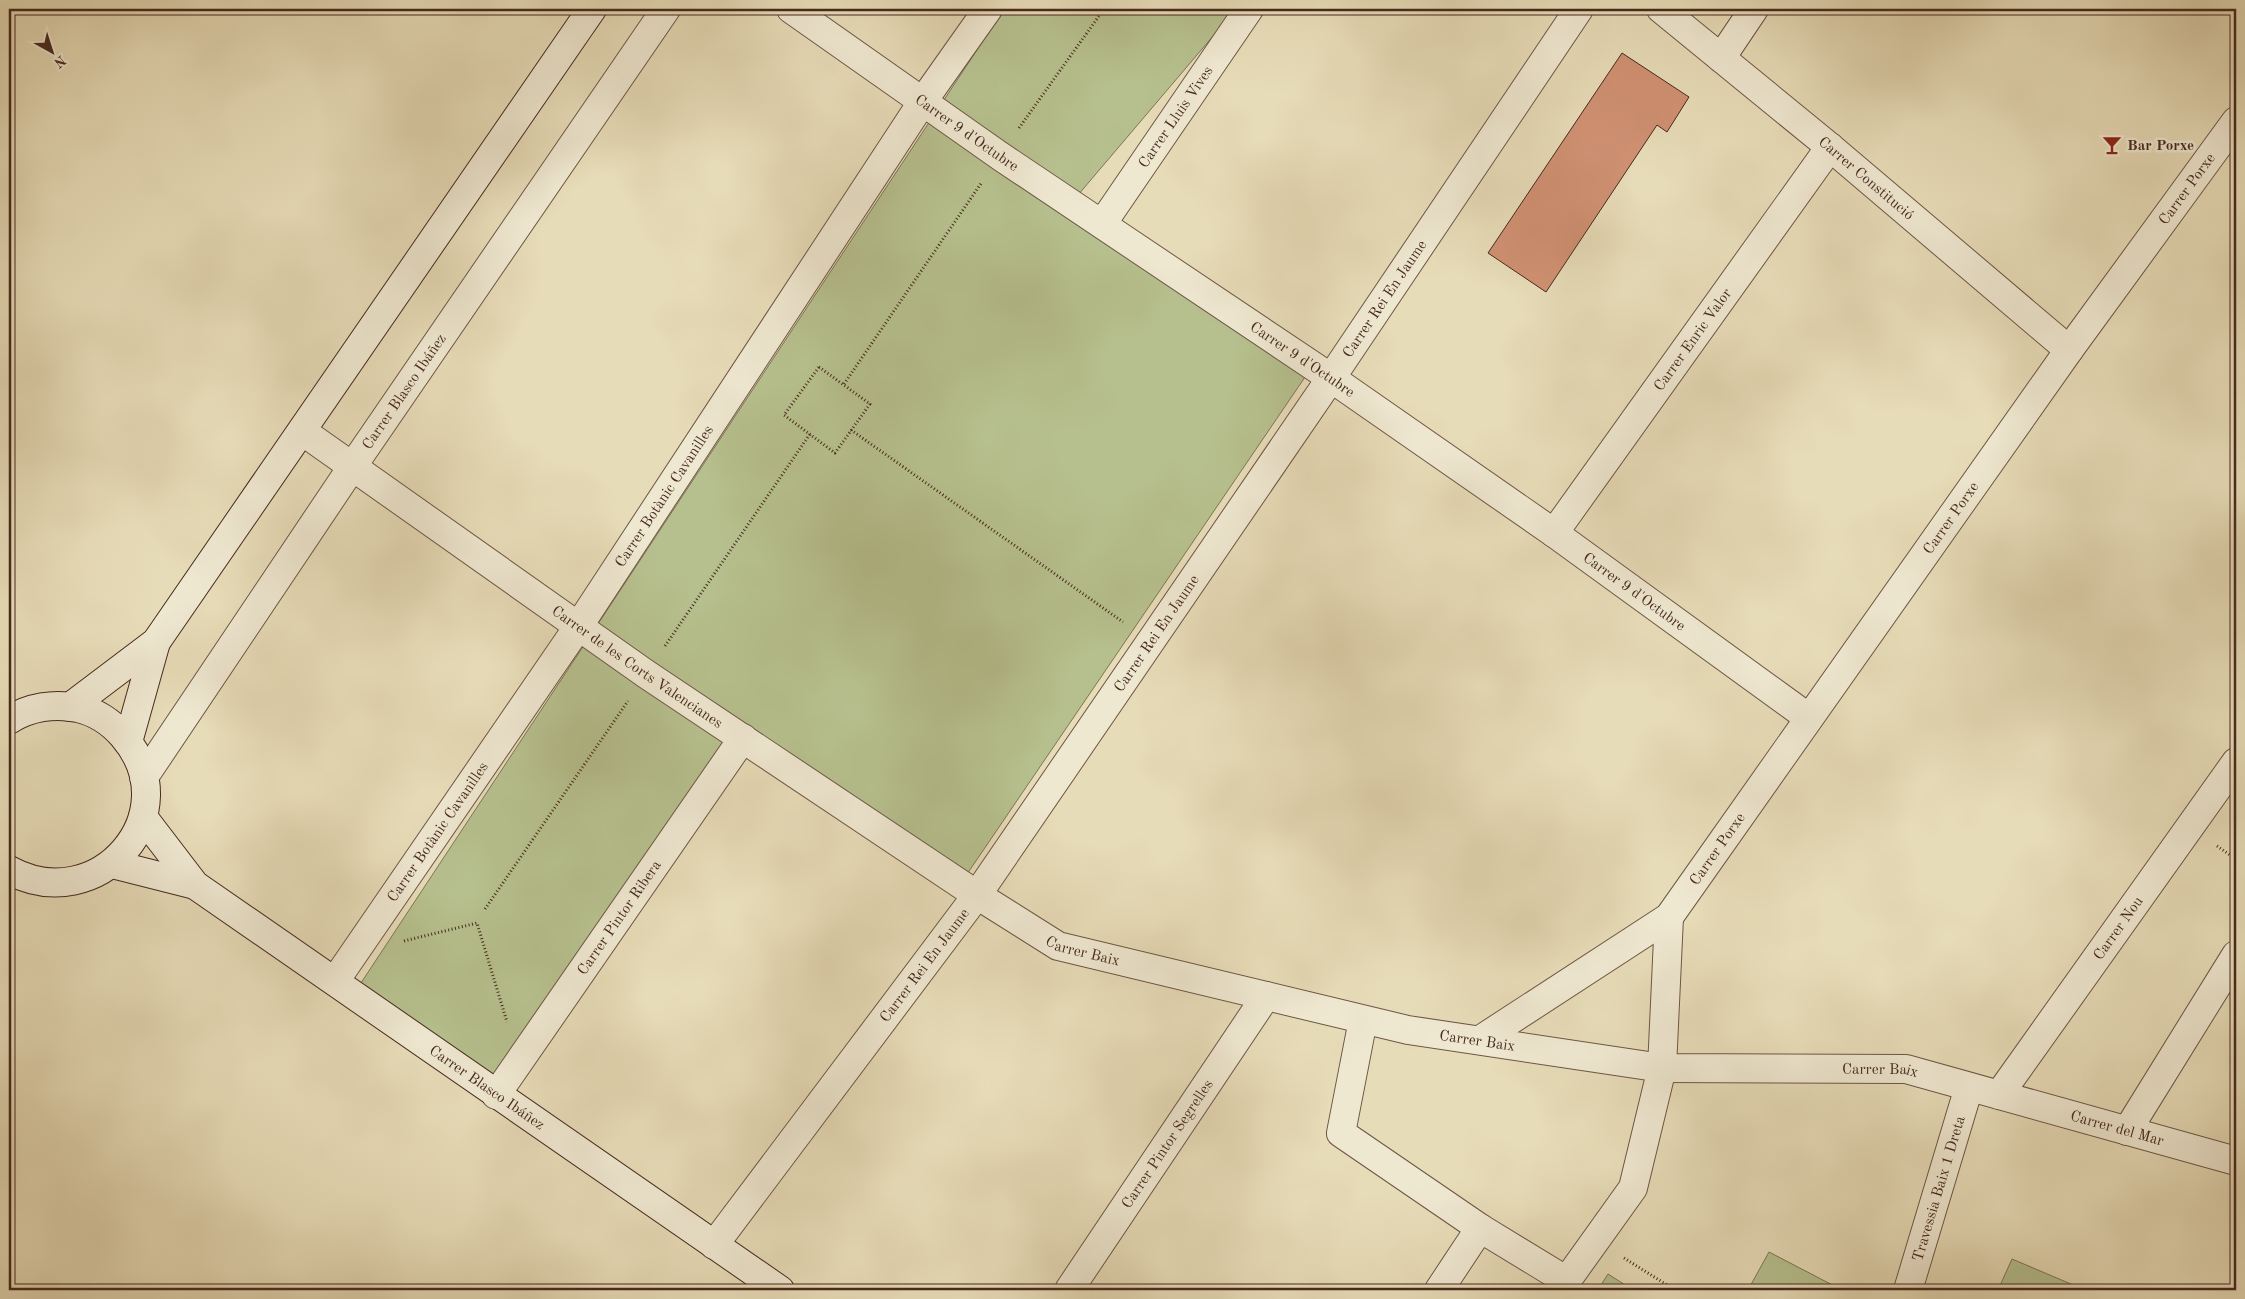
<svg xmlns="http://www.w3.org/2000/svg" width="2245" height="1299" font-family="'Old Standard TT',serif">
<rect width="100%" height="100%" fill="#e7dcb8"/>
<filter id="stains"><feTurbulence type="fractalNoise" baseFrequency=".004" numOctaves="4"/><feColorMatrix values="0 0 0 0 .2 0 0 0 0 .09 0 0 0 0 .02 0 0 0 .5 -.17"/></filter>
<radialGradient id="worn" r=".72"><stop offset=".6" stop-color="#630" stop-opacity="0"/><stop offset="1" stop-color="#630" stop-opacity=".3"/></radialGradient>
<g fill="#b6c08e" stroke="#7e7456">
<polygon points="1004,9 1236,9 1078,195 1318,358 963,880 743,738 496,1095 353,995"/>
<polygon points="1769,1252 1842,1290 1748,1290"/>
<polygon points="2012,1259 2085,1290 1998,1290"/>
<polygon points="1608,1274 1633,1290 1598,1290"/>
</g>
<polygon fill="#d09173" stroke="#46291f" points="1622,53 1689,97 1667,132 1657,125 1546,292 1488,253"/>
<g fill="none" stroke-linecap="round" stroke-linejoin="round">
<defs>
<g id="street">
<path id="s1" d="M791 9 1000 156 1331 378 1554 533 1809 718"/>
<path id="s2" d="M1661 9 1830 147 2069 350"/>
<polyline points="1721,58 1754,9"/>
<path id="s3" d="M1102 224 1249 9"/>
<path id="s4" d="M302 431 646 674 977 895 1058 946 1408 1030 1662 1068 1906 1069 2236 1161"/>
<path id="s5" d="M1554 533 1830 147"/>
<path id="s6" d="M144 777 352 467 666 9"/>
<path id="s7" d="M335 981 578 627 923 101 988 9"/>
<polyline points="1363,1020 1341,1133 1480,1228"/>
<path id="s8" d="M1480 1040 1669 917 2069 350 2236 121"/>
<path id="s9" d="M496 1095 743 738"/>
<path id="s10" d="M1999 1095 2236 762"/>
<polyline points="2127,1131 2236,955"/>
<path id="s11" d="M714 1245 977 895 1331 378 1579 9"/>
<path id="s12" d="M1069 1290 1266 996"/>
<polyline points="1439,1290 1480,1228 1567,1281"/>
<polyline points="1560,1290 1633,1188 1662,1068 1669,917"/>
<path id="s13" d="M1908 1290 1969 1087"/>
</g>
<g id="secondary">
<polyline points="70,707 156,642 592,9"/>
<path d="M9 720C29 707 54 703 78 708 95 712 111 722 123 736 190 813 98 919 9 870"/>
<polyline points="128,742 156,642"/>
<path id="s14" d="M143 817 195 885 780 1290"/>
<polyline points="112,864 195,885"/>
</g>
</defs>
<use href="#street" stroke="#6e5645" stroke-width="30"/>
<use href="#secondary" stroke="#46291f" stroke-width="30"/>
<g stroke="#46291f" stroke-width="3" stroke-dasharray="1 2.5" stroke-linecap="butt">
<polyline points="1019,128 1104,9"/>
<polygon points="819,367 870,404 835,453 784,415"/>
<polyline points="844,384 982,182"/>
<polyline points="851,430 1123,622"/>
<polyline points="665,646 810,434"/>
<polyline points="2217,846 2236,859"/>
<polyline points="485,909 628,701"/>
<polyline points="404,941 477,923 507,1022"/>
<polyline points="1624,1258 1675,1290"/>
</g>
<use href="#street" stroke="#efe8d1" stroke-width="28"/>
<use href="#secondary" stroke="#efe8d1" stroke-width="28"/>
</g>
<defs>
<symbol id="bar-bare" viewBox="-9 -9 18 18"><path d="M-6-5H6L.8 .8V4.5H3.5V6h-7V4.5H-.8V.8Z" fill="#8f2418" stroke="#efe8d1" stroke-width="2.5" paint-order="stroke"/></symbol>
</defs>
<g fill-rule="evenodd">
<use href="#bar-bare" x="2098" y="131" width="28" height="28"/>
</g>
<g text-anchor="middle" stroke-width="5" stroke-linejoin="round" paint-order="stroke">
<g font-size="15" fill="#46291f" stroke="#efe8d1">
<text dy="5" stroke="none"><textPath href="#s3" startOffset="130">Carrer Lluis Vives</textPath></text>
<text dy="5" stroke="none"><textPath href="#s1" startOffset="215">Carrer 9 d'Octubre</textPath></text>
<text dy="5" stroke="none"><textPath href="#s2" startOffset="266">Carrer Constitució</textPath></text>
<text dy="5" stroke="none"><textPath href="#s8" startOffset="1119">Carrer Porxe</textPath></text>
<text dy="5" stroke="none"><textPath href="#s11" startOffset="1160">Carrer Rei En Jaume</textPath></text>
<text dy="5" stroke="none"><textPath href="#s5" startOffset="238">Carrer Enric Valor</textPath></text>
<text dy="5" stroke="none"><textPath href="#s1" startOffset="620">Carrer 9 d'Octubre</textPath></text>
<text dy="5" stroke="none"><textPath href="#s6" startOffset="465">Carrer Blasco Ibáñez</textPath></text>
<text dy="5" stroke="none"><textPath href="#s7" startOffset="586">Carrer Botànic Cavanilles</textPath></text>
<text dy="5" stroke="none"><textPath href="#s8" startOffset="714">Carrer Porxe</textPath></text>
<text dy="5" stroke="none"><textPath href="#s1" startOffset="1025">Carrer 9 d'Octubre</textPath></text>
<text dy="5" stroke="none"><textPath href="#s11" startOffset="755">Carrer Rei En Jaume</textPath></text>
<text dy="5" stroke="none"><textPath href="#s4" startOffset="410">Carrer de les Corts Valencianes</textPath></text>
<text dy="5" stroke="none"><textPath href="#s7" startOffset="181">Carrer Botànic Cavanilles</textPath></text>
<text dy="5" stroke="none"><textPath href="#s8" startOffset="309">Carrer Porxe</textPath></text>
<text dy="5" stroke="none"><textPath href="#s9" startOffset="216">Carrer Pintor Ribera</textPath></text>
<text dy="5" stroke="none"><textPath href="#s10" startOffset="205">Carrer Nou</textPath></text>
<text dy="5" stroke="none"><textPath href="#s4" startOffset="940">Carrer Baix</textPath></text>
<text dy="5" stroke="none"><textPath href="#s11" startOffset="350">Carrer Rei En Jaume</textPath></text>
<text dy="5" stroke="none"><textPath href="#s4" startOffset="1345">Carrer Baix</textPath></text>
<text dy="5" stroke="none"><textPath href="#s4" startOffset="1750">Carrer Baix</textPath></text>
<text dy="5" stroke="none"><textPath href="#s14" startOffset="441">Carrer Blasco Ibáñez</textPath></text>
<text dy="5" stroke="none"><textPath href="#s4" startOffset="1995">Carrer del Mar</textPath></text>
<text dy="5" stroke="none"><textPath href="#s12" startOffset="176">Carrer Pintor Segrelles</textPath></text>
<text dy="5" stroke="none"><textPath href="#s13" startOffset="106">Travessia Baix 1 Dreta</textPath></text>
</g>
<g font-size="15" font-weight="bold" fill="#46291f" stroke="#efe8d1" text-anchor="start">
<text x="2127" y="150">Bar Porxe</text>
</g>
</g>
<rect width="2245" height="1299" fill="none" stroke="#e7dcb8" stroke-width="30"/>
<rect x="10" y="10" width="2225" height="1279" fill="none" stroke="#46291f" stroke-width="2.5"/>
<rect x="15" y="15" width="2215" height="1269" fill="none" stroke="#46291f"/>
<g transform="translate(52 52) rotate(141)" stroke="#efe8d1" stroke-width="4" paint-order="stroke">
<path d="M0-4L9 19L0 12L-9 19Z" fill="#46291f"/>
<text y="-8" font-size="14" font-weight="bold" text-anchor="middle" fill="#46291f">N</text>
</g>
<rect width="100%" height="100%" filter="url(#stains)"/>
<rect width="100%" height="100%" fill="url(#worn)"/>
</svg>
